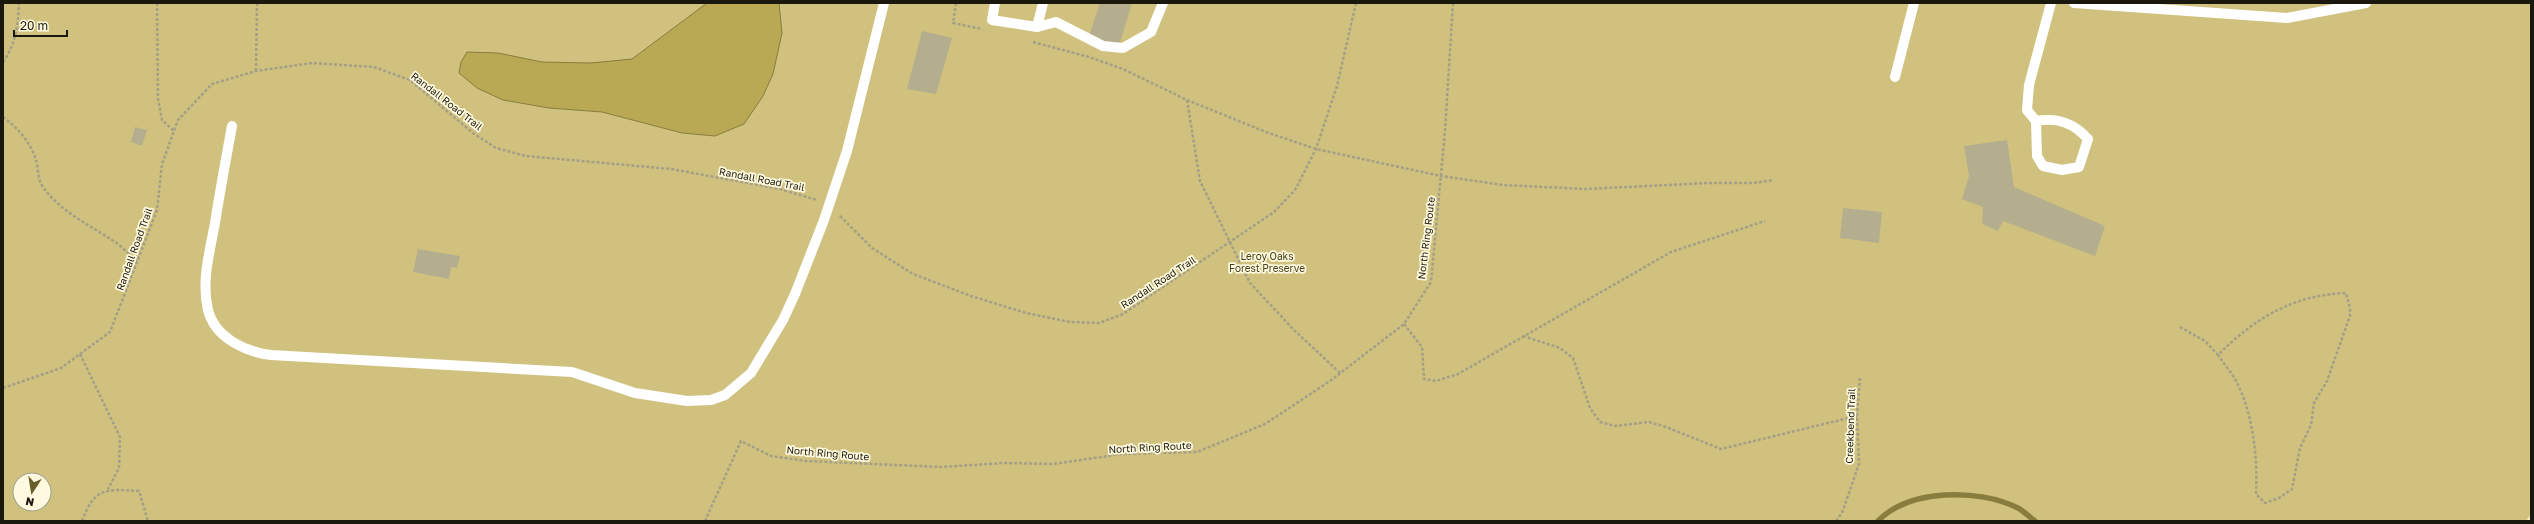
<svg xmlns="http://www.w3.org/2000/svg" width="2534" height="524" font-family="'Golos Text',sans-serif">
<rect width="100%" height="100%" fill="#f3eccb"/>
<path fill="#d0c27e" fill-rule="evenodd" d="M3 3H2531V514L2526 521H3ZM20 480H44V504H20Z"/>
<polygon fill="#b9a854" stroke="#897d3e" points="707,3 779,3 782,33 773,74 763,96 744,124 715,136 682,133 602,112 549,108 503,100 477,88 459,73 461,62 467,52 498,53 542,62 591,63 632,59"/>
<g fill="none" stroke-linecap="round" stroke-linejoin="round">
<path stroke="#897d3e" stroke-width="5.5" d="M1878 521C1909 489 1978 488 2018 508 2024 511 2029 517 2035 521"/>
</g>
<g fill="#b4ae8e">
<polygon points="1100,3 1132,3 1119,46 1088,39"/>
<polygon points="922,31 952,38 936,94 907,89"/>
<polygon points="135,127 147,130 142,146 131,142"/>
<polygon points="2007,140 2014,187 2105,226 2095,256 2003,221 1998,231 1982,224 1983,207 1962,199 1969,176 1964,146"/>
<polygon points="1843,208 1882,212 1879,243 1840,238"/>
<polygon points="418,249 460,256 457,268 451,267 449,279 413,272"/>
</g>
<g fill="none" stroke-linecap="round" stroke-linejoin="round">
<g stroke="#a49f86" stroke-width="2.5" stroke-dasharray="3 2" stroke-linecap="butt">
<polyline points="157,3 158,99 162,120 174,131"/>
<polyline points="956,3 953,23 982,29"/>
<polyline points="1033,42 1089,57 1123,69 1187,100 1266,132 1316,149 1441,176 1503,185 1586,189 1708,183 1753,183 1774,180"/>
<path d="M3 62C16 44 18 25 19 3"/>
<polyline points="256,71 257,3"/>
<polyline points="1187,100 1200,181 1250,283 1294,330 1340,373"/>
<path d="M3 117C16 126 32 144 36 160 38 167 38 177 41 184 58 211 90 225 115 242 123 247 130 256 138 262"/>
<polyline points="840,216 872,248 913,274 971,296 1026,313 1070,322 1099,323 1123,314 1274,212 1295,190 1316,149 1337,86 1356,3"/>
<polyline points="1404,324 1422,347 1424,379 1436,381 1458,374 1671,252 1765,221"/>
<path d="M2180 327 2205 341 2218 355C2255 318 2293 295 2346 293L2350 308V316L2327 381 2314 403 2311 425 2300 448 2292 489 2279 498 2265 503 2256 494C2258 458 2253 413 2236 381 2231 372 2224 364 2218 355"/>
<polyline points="1523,336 1560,348 1573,358 1590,408 1600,422 1615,426 1649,422 1666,427 1721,449 1857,416"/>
<polyline points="80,354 120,437 119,468 108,489"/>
<polyline points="3,388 61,368 110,332 157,210 162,164 178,120 212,84 256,71 312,63 374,67 410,80 473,133 496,148 526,156 671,169 780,189 817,200"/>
<path d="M82 521C95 487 105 489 139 491L148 521"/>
<polyline points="705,521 741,441 771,456 806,461 941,467 1004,463 1053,464 1122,454 1197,452 1265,424 1330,381 1404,324 1431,282 1445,131 1453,3"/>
<polyline points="1836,521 1842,513 1859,464 1857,416 1860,376"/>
</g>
<g stroke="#fff" stroke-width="10">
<polyline points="995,3 992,20 1037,27 1043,3"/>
<polyline points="2074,3 2287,18 2366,3"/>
<polyline points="1037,27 1056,22 1103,46 1123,48 1151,32 1163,3"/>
<polyline points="1895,77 1914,3"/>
<path d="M2036 121C2058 117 2074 123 2088 139L2079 167 2062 170 2043 166 2037 156 2036 121 2027 110 2029 85 2051 3"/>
<path d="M232 126C226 159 220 191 215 223 210 251 201 281 208 310 215 338 246 352 271 355L572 372 635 393 687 401 711 400 725 395 751 373 783 320 795 294 824 220 847 151 884 3"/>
</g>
</g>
<g text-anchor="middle" stroke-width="3.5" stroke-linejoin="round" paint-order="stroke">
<g font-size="10" fill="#1a180c" stroke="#fffadf">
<text transform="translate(447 101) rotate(38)" y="4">Randall Road Trail</text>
<text transform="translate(762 179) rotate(11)" y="4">Randall Road Trail</text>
<text transform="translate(1426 238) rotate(-83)" y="4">North Ring Route</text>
<text transform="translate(134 249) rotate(-70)" y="4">Randall Road Trail</text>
<text transform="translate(1158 282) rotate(-33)" y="4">Randall Road Trail</text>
<text transform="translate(1850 426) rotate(-88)" y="4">Creekbend Trail</text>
<text transform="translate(1150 447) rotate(-3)" y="4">North Ring Route</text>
<text transform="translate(828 453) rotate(5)" y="4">North Ring Route</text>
</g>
<g font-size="10" fill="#453e1a" stroke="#fffadf">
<text x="1267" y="260">Leroy Oaks<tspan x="1267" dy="12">Forest Preserve</tspan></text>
</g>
</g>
<rect width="2534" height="524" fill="none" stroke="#1a180c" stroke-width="8"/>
<g transform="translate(32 492) rotate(192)"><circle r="19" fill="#fffadf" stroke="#a3a08b"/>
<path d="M0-3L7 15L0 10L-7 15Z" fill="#685e2a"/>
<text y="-6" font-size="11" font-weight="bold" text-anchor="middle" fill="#1a180c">N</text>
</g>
<path d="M14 30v6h53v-6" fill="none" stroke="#1a180c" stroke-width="2"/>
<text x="20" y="30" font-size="12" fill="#1a180c" stroke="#fffadf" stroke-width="3" paint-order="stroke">20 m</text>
</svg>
